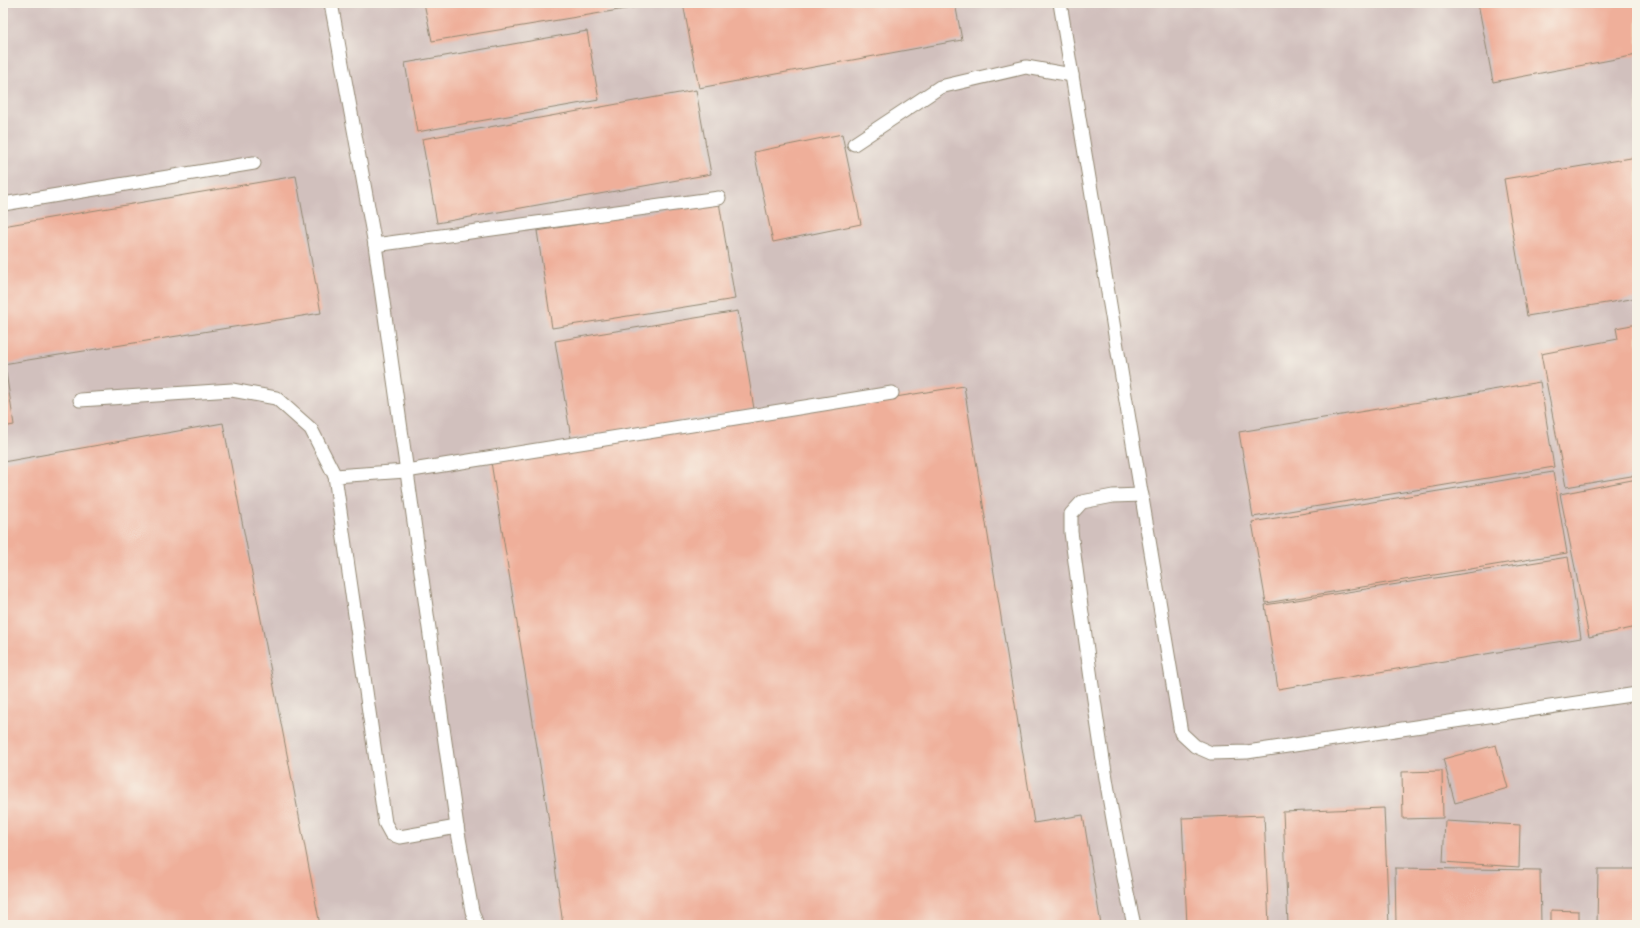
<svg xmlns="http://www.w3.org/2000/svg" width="1640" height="928" font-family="Pangolin,sans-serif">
<rect width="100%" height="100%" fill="#f7f3e8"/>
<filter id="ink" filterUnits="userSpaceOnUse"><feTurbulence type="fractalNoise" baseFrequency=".025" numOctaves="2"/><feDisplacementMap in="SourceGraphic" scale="8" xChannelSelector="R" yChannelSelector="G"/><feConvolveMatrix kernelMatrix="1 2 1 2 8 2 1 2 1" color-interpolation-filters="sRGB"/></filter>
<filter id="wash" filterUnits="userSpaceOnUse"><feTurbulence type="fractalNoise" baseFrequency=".012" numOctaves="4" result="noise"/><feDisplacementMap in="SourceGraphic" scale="16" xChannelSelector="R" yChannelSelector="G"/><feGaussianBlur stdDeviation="0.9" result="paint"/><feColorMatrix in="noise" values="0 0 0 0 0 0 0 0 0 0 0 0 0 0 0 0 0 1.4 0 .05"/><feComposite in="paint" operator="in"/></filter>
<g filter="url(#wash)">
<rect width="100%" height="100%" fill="#eae4c7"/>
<rect fill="#d1c0bd" x="3" y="3" width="1634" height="922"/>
<g id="blocks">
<g fill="#efaf9a">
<polygon points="424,3 655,3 655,4 432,41"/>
<polygon points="683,3 955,3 962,40 699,88"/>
<polygon points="1478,3 1637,3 1637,55 1493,82"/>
<polygon points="587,31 599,100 417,132 405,63"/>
<polygon points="696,90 711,174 437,223 422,139"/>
<polygon points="842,134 861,224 773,242 754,152"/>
<polygon points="1637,157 1637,298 1527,316 1504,179"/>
<polygon points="296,176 321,313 3,364 3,226"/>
<polygon points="719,202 735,299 552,328 537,231"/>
<polygon points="738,311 754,409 571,438 555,341"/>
<polygon points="1637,324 1637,475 1566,487 1541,354 1618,339 1616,328"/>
<polygon points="3,372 6,372 14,425 3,427"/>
<polygon points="1540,382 1554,467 1253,517 1239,432"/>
<polygon points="964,386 1034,823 1083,815 1101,925 669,925 668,921 647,925 563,925 548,815 491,462"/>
<polygon points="223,423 320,925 3,925 3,462"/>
<polygon points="1553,472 1567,553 1266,603 1252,522"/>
<polygon points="1637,479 1637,627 1589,637 1560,494"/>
<polygon points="1568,557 1581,638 1278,689 1265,605"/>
<polygon points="1496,745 1508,788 1455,803 1443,759"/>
<polygon points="1442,771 1443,818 1403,819 1402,772"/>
<polygon points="1384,808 1389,925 1288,925 1283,812"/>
<polygon points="1264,815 1269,925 1187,925 1182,818"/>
<polygon points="1445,821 1520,825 1519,867 1443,862"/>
<polygon points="1395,868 1540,870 1541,925 1396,925"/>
<polygon points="1598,869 1637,869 1637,925 1597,925"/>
<polygon points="1551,910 1579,911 1579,925 1551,925"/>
</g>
</g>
</g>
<g filter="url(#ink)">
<use href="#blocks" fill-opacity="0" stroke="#928772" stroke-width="1"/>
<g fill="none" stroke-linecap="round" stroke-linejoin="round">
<defs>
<g id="lane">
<polyline points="331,3 375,245 457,827 472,911 477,925"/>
<polyline points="1060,3 1181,733 1195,746 1211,753 1247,752 1637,694"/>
<polyline points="854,144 940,87 1026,67 1072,75"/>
<polyline points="3,204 254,163"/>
<polyline points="375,245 719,198"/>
<polyline points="80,400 232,390 276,398 311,429 335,476"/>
<polyline points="457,827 400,837 391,834 385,823 335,476 406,471 892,393"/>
<path d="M1134 925C1105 796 1089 664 1071 532V514L1082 502 1113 496 1142 495"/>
</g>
</defs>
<use href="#lane" stroke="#928772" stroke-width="15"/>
<use href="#lane" stroke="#fff" stroke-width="13"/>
</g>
</g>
<rect width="1640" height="928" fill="none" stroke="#f7f3e8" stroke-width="16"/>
</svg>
